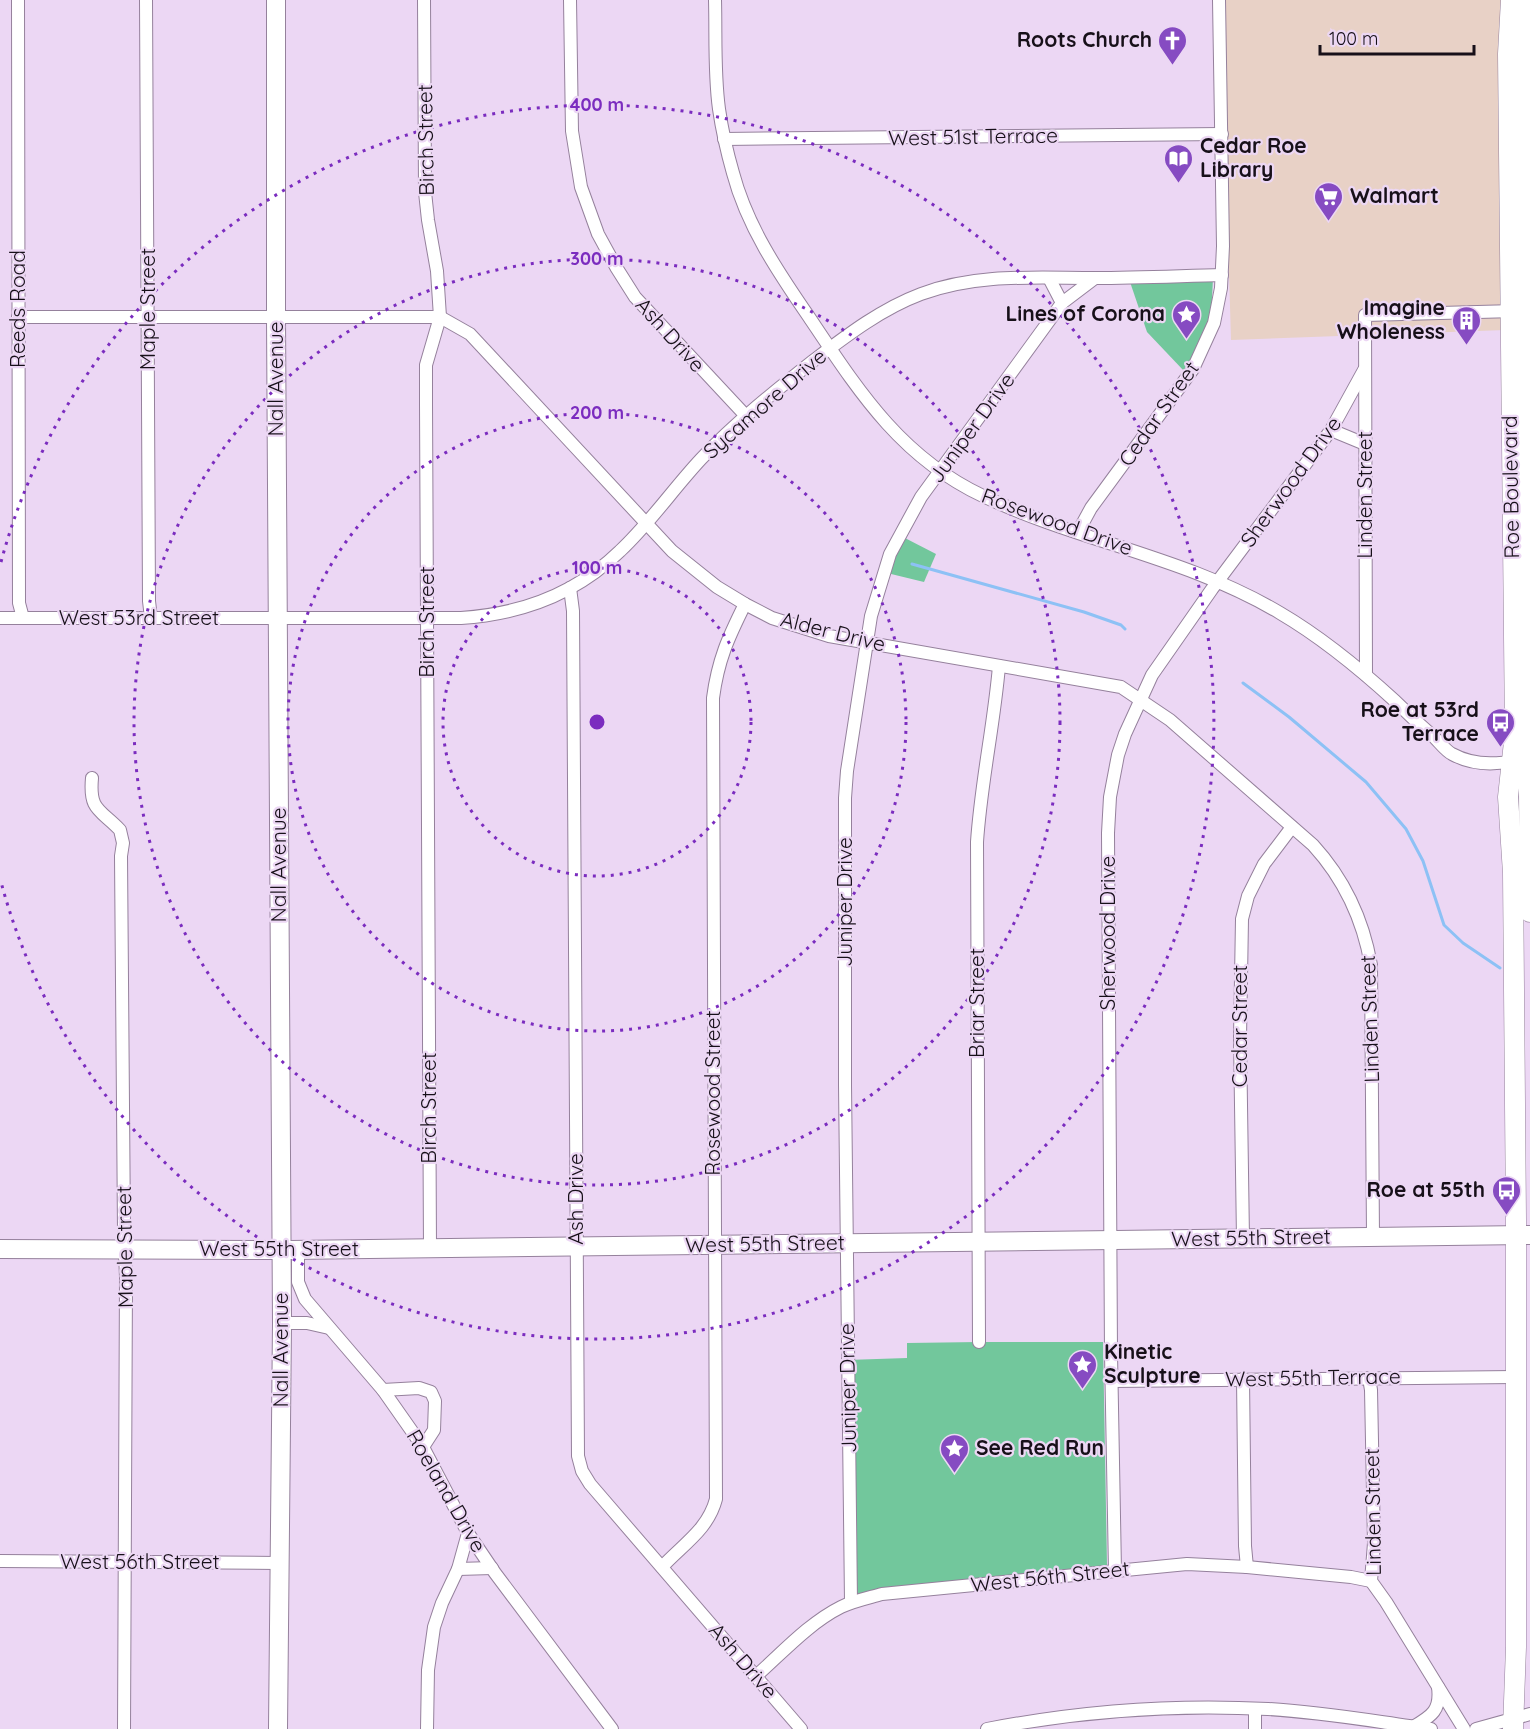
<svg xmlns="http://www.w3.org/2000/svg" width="1530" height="1729" font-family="Quicksand,sans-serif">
<rect width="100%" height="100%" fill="#ecd7f4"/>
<polygon fill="#e8d1c6" points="1221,0 1528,0 1530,329 1231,340"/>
<g fill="#72c79c">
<polygon points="1213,277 1211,322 1184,371 1147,332 1129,279"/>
<polygon points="903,537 936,554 924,582 887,573"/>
<polygon points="979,1342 1103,1342 1107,1565 882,1594 851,1602 847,1360 907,1358 907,1343"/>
</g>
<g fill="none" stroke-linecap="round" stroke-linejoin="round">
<g stroke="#8dc1f5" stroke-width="3">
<polyline points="912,564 1084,612 1121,625 1125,629"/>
<polyline points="1243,683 1289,717 1366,782 1406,829 1423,861 1444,925 1463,943 1500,968"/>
</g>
<defs>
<g id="street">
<polyline points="18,0 19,603 23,618"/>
<polyline points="146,0 149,601 151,618"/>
<polyline points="424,0 425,192 428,220 437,271 440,317 426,365 426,404 430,1248"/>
<polyline points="570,0 572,131 581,187 598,234 616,267 635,297 746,416"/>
<path d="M715 0C716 36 714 73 719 109 722 130 727 152 733 173 747 226 778 272 809 317 858 390 900 457 983 496 1080 542 1186 557 1280 613 1321 637 1360 669 1395 701 1408 714 1421 726 1435 738 1440 743 1446 751 1452 754 1472 765 1496 765 1517 760"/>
<polyline points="724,139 1222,134"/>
<polyline points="1049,278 1062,303"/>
<path d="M18 317H440L470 334 672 551 717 587 745 604 772 618 829 636 1121 687 1170 720 1313 845C1345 880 1363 919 1371 965L1373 1236"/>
<polyline points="1331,430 1365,444"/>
<polyline points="1078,532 1091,508 1193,369 1214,323 1221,288 1223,246 1219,0"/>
<polyline points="570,588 573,611 578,1456 582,1471 590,1484 801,1729"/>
<path d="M0 618H461C522 614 576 594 620 551 650 523 673 489 701 459 735 423 774 392 813 361 846 336 881 309 921 294 977 273 1036 278 1095 278 1137 278 1180 276 1222 275"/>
<polyline points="1366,675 1365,315 1515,311"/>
<path d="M92 778C89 811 100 809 120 830L123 843 121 856 124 1231 126 1277 124 1729"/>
<polyline points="1243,1239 1240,1038 1242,919 1248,896 1264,864 1292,827"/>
<polyline points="298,1250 298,1282 305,1299 383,1390 423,1447 468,1533 495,1573 612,1729"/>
<polyline points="282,1323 307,1323 329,1328"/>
<path d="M979 1342 977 842C981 782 994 725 999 666"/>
<polyline points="1369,1378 1371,1390 1374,1543 1371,1581 1386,1602 1464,1729"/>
<polyline points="1243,1379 1245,1546 1247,1567"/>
<polyline points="1111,1381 1515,1377"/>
<polyline points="383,1390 419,1388 431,1392 435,1401 434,1430 423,1447"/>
<polyline points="0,1561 279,1563"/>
<path d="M662 1567C682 1545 708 1530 716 1499L713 698C718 660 728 638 745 604"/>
<polyline points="458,1569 492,1568"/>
<polyline points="1115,1571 1111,1353 1108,833 1110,797 1118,755 1125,734 1152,675 1212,589 1331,430 1364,370"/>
<polyline points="851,1602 845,1085 845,798 847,771 871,616 890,554 921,497 1062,303 1095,278"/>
<path d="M756 1676C782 1653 809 1623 841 1607 853 1601 868 1598 882 1594L1187 1564 1247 1567 1351 1577 1371 1581"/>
<path d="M1413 1727C1432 1716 1441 1710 1438 1687"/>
<polyline points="427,1729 428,1670 434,1627 442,1603 458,1569 468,1533"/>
<path d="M987 1729C1080 1711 1174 1704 1268 1709 1323 1712 1377 1722 1431 1729"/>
<polyline points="1255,1729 1255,1709"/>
<polyline points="1476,1729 1530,1714"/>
</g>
<g id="secondary">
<polyline points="276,0 276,318 282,1323 278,1729"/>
<polyline points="0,1249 289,1250 1530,1235"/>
</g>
<g id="primary">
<polyline points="1511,0 1508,54 1515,733 1508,797 1513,873 1516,1219 1516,1647 1513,1729"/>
<polyline points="1529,0 1526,40 1525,311 1530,912"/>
</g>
</defs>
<use href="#street" stroke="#95819c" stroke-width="14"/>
<use href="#secondary" stroke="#95819c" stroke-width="20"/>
<use href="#primary" stroke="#95819c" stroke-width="21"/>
<use href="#street" stroke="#fff" stroke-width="12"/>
<use href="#secondary" stroke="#fff" stroke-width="18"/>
<use href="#primary" stroke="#fff" stroke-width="20"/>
</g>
<g fill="none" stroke="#7b2cbf" stroke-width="3" stroke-dasharray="3 6">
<circle cx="597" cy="722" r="154"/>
<circle cx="597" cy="722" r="309"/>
<circle cx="597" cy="722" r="463"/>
<path d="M1 562A617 617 0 1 1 1 882"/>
</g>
<defs>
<symbol id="church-pin" viewBox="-11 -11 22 30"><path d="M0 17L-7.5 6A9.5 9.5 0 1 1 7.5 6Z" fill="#864bc2" stroke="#ecd7f4"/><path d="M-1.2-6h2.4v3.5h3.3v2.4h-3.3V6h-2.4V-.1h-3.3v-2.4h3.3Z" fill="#fff"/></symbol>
<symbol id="library-pin" viewBox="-11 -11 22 30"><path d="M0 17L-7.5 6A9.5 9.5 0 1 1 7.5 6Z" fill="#864bc2" stroke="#ecd7f4"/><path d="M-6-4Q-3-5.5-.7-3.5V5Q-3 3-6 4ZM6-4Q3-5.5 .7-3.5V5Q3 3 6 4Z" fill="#fff"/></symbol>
<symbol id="supermarket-pin" viewBox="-11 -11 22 30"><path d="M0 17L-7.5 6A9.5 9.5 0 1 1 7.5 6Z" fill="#864bc2" stroke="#ecd7f4"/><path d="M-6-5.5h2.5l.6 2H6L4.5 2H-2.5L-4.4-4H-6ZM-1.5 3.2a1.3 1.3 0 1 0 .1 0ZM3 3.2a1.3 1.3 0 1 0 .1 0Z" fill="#fff"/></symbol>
<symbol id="sight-pin" viewBox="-11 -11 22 30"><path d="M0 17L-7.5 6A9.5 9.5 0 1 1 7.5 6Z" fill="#864bc2" stroke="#ecd7f4"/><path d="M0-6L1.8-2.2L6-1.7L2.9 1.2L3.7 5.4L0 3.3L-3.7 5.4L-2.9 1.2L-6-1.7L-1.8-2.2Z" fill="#fff"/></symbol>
<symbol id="building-pin" viewBox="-11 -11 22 30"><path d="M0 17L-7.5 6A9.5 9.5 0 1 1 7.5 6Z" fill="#864bc2" stroke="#ecd7f4"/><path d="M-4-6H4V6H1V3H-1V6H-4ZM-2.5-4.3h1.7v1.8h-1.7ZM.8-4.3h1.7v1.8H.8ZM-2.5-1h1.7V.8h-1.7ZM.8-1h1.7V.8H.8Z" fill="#fff"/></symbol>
<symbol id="bus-pin" viewBox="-11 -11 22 30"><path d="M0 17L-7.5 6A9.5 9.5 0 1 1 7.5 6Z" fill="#864bc2" stroke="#ecd7f4"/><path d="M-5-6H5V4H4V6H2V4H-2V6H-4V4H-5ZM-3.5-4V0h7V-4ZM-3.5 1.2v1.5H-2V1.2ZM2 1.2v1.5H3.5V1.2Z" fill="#fff"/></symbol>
</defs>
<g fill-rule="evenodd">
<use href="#church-pin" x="1156" y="24" width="33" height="45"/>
<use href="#library-pin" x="1162" y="142" width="33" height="45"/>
<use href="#supermarket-pin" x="1312" y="180" width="33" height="45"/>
<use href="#sight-pin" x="1170" y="298" width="33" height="45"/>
<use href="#building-pin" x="1450" y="304" width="33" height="45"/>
<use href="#bus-pin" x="1484" y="706" width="33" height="45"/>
<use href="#bus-pin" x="1490" y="1174" width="33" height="45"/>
<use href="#sight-pin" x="1066" y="1348" width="33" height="45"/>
<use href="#sight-pin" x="938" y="1432" width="33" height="45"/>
</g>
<g text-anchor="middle" stroke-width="4.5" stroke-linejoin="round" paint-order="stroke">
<g font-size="21" font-weight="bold" fill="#171019" stroke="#ecd7f4" text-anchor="end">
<text x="1152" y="47">Roots Church</text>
<text x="1200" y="153" text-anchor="start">Cedar Roe<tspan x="1200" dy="24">Library</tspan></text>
<text x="1350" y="203" text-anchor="start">Walmart</text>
<text x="1445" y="315">Imagine<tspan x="1445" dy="24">Wholeness</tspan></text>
<text x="1165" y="321">Lines of Corona</text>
<text x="1479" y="717">Roe at 53rd<tspan x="1479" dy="24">Terrace</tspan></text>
<text x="1485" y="1197">Roe at 55th</text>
<text x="1104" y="1359" text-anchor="start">Kinetic<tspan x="1104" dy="24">Sculpture</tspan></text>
<text x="976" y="1455" text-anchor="start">See Red Run</text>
</g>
<g font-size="21" fill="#171019" stroke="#ecd7f4">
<text transform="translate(973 137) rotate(-1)" y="7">West 51st Terrace</text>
<text transform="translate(426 140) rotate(-91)" y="7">Birch Street</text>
<text transform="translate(18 309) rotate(-90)" y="7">Reeds Road</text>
<text transform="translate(148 309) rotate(-90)" y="7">Maple Street</text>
<text transform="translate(670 335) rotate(48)" y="7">Ash Drive</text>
<text transform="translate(276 379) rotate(-90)" y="7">Nall Avenue</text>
<text transform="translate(765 404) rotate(-41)" y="7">Sycamore Drive</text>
<text transform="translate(1159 414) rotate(-55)" y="7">Cedar Street</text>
<text transform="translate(972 428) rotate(-54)" y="7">Juniper Drive</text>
<text transform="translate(1291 482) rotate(-54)" y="7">Sherwood Drive</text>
<text transform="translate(1511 487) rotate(-91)" y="7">Roe Boulevard</text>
<text transform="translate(1365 495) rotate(-90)" y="7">Linden Street</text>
<text transform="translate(1057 522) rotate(20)" y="7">Rosewood Drive</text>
<text x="139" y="625">West 53rd Street</text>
<text transform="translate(427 622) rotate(-90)" y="7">Birch Street</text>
<text transform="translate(833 632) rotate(14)" y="7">Alder Drive</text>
<text transform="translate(279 865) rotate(-90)" y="7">Nall Avenue</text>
<text transform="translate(845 902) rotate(-90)" y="7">Juniper Drive</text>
<text transform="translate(1108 933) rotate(-90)" y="7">Sherwood Drive</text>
<text transform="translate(977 1003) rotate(-90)" y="7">Briar Street</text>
<text transform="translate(1370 1019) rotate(-92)" y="7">Linden Street</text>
<text transform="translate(1240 1026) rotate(-90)" y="7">Cedar Street</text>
<text transform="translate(713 1093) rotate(-90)" y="7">Rosewood Street</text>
<text transform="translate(429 1108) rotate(-90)" y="7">Birch Street</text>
<text transform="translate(576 1199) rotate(-90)" y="7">Ash Drive</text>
<text transform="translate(1251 1238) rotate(-1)" y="7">West 55th Street</text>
<text transform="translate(765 1244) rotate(-1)" y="7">West 55th Street</text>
<text transform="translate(125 1247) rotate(-91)" y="7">Maple Street</text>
<text x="279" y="1256">West 55th Street</text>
<text transform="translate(281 1350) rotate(-90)" y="7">Nall Avenue</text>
<text transform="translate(1313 1378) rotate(-1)" y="7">West 55th Terrace</text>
<text transform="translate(848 1388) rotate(-91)" y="7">Juniper Drive</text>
<text transform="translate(446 1491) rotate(60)" y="7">Roeland Drive</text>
<text transform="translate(1373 1512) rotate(-91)" y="7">Linden Street</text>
<text x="140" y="1569">West 56th Street</text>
<text transform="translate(1050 1577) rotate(-6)" y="7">West 56th Street</text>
<text transform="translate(743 1661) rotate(49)" y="7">Ash Drive</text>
</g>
</g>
<circle cx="597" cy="722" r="9" fill="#7b2cbf" stroke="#ecd7f4" stroke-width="3"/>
<g font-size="18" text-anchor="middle" font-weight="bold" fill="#7b2cbf" stroke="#ecd7f4" stroke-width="4.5" stroke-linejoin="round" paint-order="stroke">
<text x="597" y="111">400 m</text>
<text x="597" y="265">300 m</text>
<text x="597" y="419">200 m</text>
<text x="597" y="574">100 m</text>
</g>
<path d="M1320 45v9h154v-9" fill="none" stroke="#171019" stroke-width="3"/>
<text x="1329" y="45" font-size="18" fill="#171019" stroke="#ecd7f4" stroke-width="4.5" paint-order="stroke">100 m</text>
</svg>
